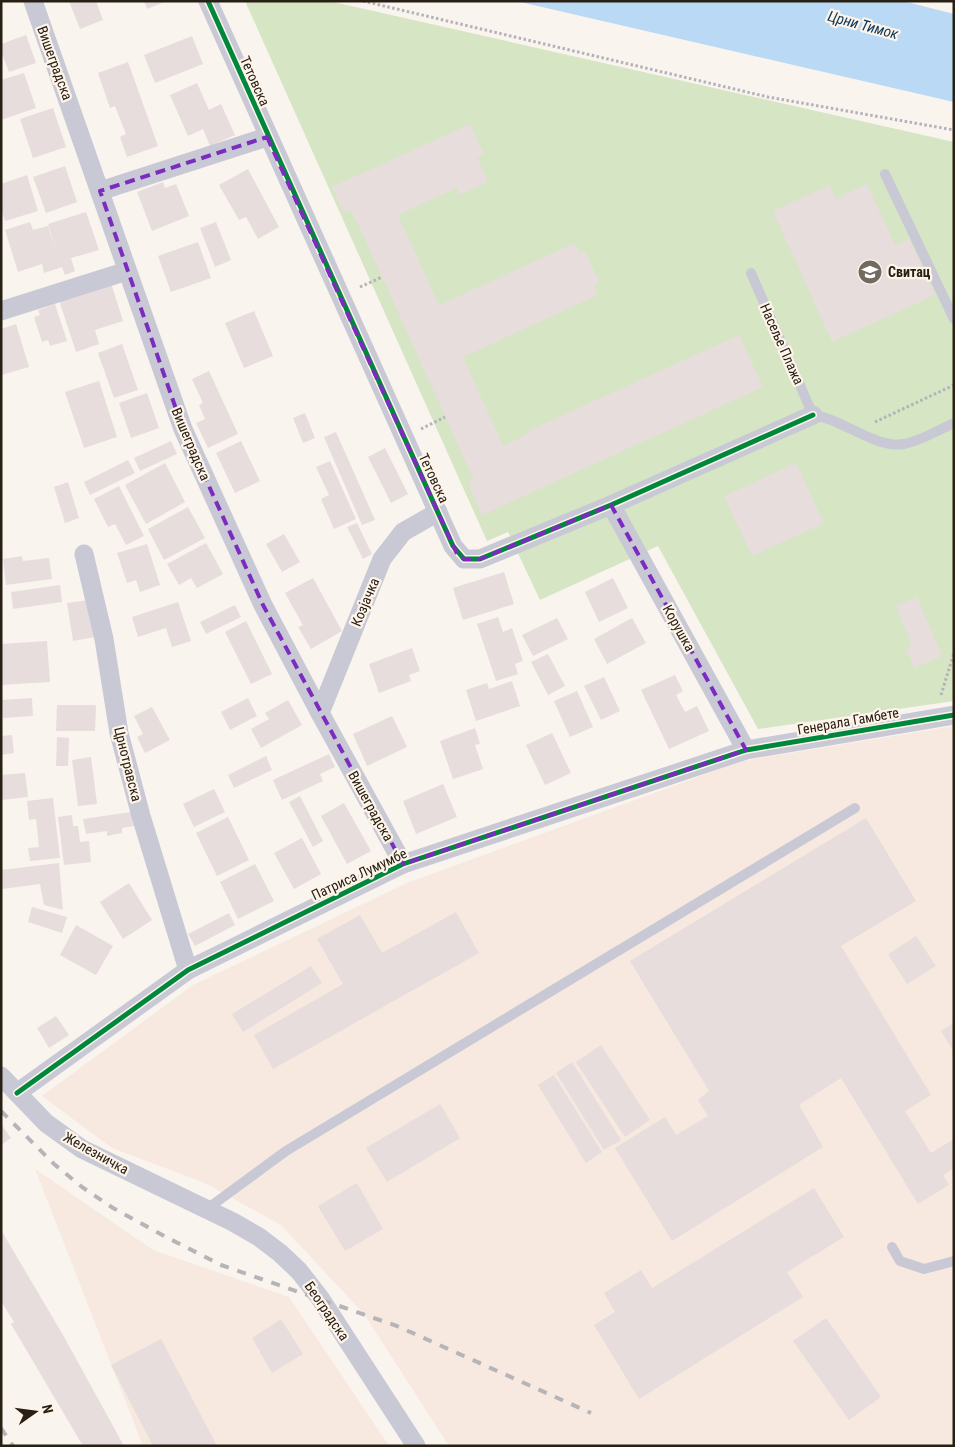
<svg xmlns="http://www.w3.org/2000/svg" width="955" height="1447" font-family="'Roboto Condensed',sans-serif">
<rect width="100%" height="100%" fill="#f9f4ee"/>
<g fill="#f7e9df">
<polygon points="954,726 954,1446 449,1446 364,1314 281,1225 205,1183 112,1148 42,1096 193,985 407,883 742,761"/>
<polygon points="35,1169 153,1250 289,1297 389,1446 143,1446"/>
</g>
<polygon fill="#d6e5c3" points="245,1 329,1 954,142 954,701 758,729 658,546 540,600 508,532 487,541"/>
<polygon fill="#bad9f5" points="516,1 903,1 954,14 954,102"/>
<g fill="#e7dddd">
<polygon points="69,1 96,1 103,20 80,29"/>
<polygon points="144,1 167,1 147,9"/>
<polygon points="26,35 36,63 9,72 1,51 1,44"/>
<polygon points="192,36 203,64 155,83 144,55"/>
<polygon points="128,62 158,146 127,157 120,137 126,134 115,106 110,108 98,73"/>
<polygon points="24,73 36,108 1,120 1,80"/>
<polygon points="197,83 209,110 221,104 235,135 210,146 203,129 188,136 170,95"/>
<polygon points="53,108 66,147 33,158 20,119"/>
<polygon points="470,124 484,154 477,157 488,182 459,195 457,188 398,215 439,305 575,243 580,254 585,251 599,282 594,285 598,295 463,357 503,446 529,433 528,431 739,335 763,387 482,515 468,483 474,480 365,239 351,210 344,213 332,187"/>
<polygon points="65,166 77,202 46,213 33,177"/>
<polygon points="248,169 279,227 258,239 246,217 239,220 219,185"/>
<polygon points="27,175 38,211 5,221 1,209 1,184"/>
<polygon points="163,182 165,188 176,184 189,216 152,231 137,192"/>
<polygon points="867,184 895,245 909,239 935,295 832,342 773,211 830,185 835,199"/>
<polygon points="86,212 99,250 71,258 75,271 65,275 62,267 44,273 42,264 18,272 5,230 30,222 33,230 48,226 57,254 48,224"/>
<polygon points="216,222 231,260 215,267 200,228"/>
<polygon points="198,242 211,278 171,292 158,256"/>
<polygon points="111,283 123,321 95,330 99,344 76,352 59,300"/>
<polygon points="55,304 67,341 50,346 48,340 42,342 34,317 40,315 38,310"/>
<polygon points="254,311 273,356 244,368 225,323"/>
<polygon points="16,324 29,367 1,375 1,329"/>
<polygon points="122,344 138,390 114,398 98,353"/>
<polygon points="209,371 238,434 208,448 196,423 205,419 199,405 203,403 192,379"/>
<polygon points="99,381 117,437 84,448 65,392"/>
<polygon points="147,393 159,428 131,438 119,403"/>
<polygon points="305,413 315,438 303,443 293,418"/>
<polygon points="336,432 375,520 362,525 324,437"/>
<polygon points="171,441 177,454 140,471 134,458"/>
<polygon points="241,441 260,481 235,493 216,453"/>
<polygon points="385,448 408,494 391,503 368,457"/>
<polygon points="128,460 135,473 90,495 84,482"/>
<polygon points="330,461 356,519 334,529 321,499 329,495 316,467"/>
<polygon points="165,463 185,502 146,524 125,485"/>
<polygon points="796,463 824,523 752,556 724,496"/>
<polygon points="68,482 79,518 65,523 54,487"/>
<polygon points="119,486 144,536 126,545 115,524 108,527 94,499"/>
<polygon points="188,507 205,538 164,560 148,529"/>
<polygon points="357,523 372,554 363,559 347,527"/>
<polygon points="284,534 300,562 282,572 266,544"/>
<polygon points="206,543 223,574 197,588 191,578 179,585 167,564"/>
<polygon points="147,544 160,585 140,592 136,580 127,583 117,553"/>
<polygon points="22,556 23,561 49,558 52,579 6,585 3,559"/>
<polygon points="504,572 514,604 463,620 453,588"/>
<polygon points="313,578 342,631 311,649 298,627 303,625 285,593"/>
<polygon points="613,578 628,608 599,622 585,592"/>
<polygon points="60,585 62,602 13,609 11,592"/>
<polygon points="917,597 942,656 914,668 906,648 911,644 896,606"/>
<polygon points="89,600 95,637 73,641 67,603"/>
<polygon points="178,602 191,641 172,647 166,628 138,637 132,617"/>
<polygon points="235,605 241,617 206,634 200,622"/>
<polygon points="498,617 503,632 512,628 523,661 515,664 518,674 496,681 477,624"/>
<polygon points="557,618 568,639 533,656 522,635"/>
<polygon points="632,618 646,643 607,664 594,639"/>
<polygon points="246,621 272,674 251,684 225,632"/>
<polygon points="47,641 50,682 1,685 1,644"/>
<polygon points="412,648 420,671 409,675 411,681 379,693 369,664"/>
<polygon points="548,654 565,686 548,695 531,662"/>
<polygon points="675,675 683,691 676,695 685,712 697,706 709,731 669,749 641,690"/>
<polygon points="604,677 620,711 601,720 584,686"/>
<polygon points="512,681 520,706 476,721 466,690 487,683 489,689"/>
<polygon points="577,691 593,727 570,737 554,701"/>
<polygon points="32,698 33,716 3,718 2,700"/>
<polygon points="248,698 257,716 230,730 221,712"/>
<polygon points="288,700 302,725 261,748 251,729 269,719 265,713"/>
<polygon points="57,705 96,705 95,731 56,731"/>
<polygon points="152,707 170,740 145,753 137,737 143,734 134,716"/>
<polygon points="392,716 407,747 367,766 353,734"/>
<polygon points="475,728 480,744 475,745 483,769 453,779 440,741"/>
<polygon points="552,733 571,773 545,785 526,745"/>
<polygon points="12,735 14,753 1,755 1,736"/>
<polygon points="57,737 69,738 68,766 56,766"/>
<polygon points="329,754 335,767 320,774 323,781 282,800 273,780"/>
<polygon points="266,756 272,770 234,788 228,775"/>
<polygon points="91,757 97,804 78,806 72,760"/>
<polygon points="25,773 28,797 1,800 1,775"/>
<polygon points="443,784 457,817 416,834 403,801"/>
<polygon points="214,789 225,812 194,827 183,804"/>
<polygon points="300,796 323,841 313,847 289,802"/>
<polygon points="53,798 60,858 30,861 28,848 39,847 36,819 29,820 27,801"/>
<polygon points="344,803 371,851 347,864 321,816"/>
<polygon points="131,812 134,826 122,828 122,833 107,836 107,831 86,834 83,819"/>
<polygon points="72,815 73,826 78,826 80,842 89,841 91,862 64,865 58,817"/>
<polygon points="228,817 249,860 217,876 196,833"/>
<polygon points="866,818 916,901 841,946 931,1095 905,1111 931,1153 954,1139 954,1168 943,1175 949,1185 918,1204 841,1078 799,1105 823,1147 672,1241 615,1148 665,1117 676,1135 708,1116 698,1100 709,1091 630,961"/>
<polygon points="302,838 321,874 294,889 274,853"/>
<polygon points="59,863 63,910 44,905 40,884 2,889 1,870"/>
<polygon points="255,864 274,901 238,919 220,882"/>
<polygon points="129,883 152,920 123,939 100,902"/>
<polygon points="32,907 67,917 62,933 28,922"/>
<polygon points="456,912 479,953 273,1069 254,1035 343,984 317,939 360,915 382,953"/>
<polygon points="229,913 235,925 195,946 188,934"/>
<polygon points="76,925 113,946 96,975 60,955"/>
<polygon points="916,936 936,966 907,984 888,954"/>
<polygon points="311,966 322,983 243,1032 232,1014"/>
<polygon points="56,1016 69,1035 49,1048 37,1028"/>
<polygon points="954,1023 954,1052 941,1031"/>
<polygon points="601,1045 650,1120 625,1137 576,1062"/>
<polygon points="572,1062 621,1140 604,1150 556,1073"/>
<polygon points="554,1075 602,1152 586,1163 538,1085"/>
<polygon points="440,1104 460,1138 387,1182 366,1148"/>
<polygon points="1,1124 11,1138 1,1145"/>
<polygon points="357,1183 383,1229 345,1251 318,1206"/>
<polygon points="814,1188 844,1237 787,1272 803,1297 639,1399 594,1325 615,1312 604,1293 641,1270 652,1288"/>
<polygon points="1,1230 63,1335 124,1446 83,1446 11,1324 14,1322 1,1301"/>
<polygon points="826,1318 881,1397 849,1420 793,1341"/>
<polygon points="281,1319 303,1354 272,1373 252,1338"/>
<polygon points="161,1339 217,1446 153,1446 111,1365"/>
</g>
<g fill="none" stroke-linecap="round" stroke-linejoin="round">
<g stroke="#b3b2b9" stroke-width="3" stroke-dasharray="2.5 2.5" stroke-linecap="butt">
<polyline points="363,1 768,97 954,130"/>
<polyline points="360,287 382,277"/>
<polyline points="875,422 954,385"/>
<polyline points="421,429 445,417"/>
<polyline points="941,695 954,653"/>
</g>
<g stroke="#c9c9d6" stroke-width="10">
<polyline points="885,174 954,319"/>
<path d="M751 273 813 415C843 419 876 449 904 444 921 441 938 430 954 423"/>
<polyline points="207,1209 286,1151 855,808"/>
<polyline points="892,1247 900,1261 924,1269 954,1261"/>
</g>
<g stroke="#c9c9d6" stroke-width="19">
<polyline points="33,1 183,429 263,605 320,713 403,864"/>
<polyline points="208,1 453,546 464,559 480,559 611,505 813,415"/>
<polyline points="100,191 267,137"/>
<polyline points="1,311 127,271"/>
<polyline points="611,505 746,750"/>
<polyline points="84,554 104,639 119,733 141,816 188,970"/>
<polyline points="320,713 382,559 403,532 438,512"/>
<polyline points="1,1076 46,1123 82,1149 233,1222 259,1237 280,1253 299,1271 320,1298 416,1446"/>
<polyline points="17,1093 188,970 403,864 746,750 954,715"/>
</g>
<g stroke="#b7b4b8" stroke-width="4" stroke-dasharray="9 9" stroke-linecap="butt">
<polyline points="1,1111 54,1164 82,1187 113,1208 166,1237 221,1265 397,1326 591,1413"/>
<polyline points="1,1428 13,1446"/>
</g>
<defs>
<g id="cycleway">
<polyline points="208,1 453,546 464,559 480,559 611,505 813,415"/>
<polyline points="17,1093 188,970 403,864 746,750 954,715"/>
</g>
</defs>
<use href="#cycleway" stroke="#fef4e9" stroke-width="8"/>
<use href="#cycleway" stroke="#00873e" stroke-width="5"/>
</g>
<path fill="none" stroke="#7b2cbf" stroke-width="4" stroke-dasharray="10 6" stroke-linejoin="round" d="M267 137 457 554 464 559H480L611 505 746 750 403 864 263 605 183 429 100 191Z"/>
<defs>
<symbol id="school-disc" viewBox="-11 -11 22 22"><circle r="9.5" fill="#716a61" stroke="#fef4e9"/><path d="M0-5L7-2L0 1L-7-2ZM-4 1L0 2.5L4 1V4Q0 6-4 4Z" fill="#fff"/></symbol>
</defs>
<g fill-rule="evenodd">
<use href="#school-disc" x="856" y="258" width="28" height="28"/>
</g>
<g text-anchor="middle" stroke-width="4.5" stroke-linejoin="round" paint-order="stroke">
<g font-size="14" fill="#282015" stroke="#fef4e9">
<text transform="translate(55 63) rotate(70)" y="5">Вишеградска</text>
<text transform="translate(255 81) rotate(66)" y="5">Тетовска</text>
<text transform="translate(782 344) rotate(66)" y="5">Насеље Плажа</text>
<text transform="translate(191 444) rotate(67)" y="5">Вишеградска</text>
<text transform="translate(434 478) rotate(65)" y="5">Тетовска</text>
<text transform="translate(365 602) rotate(-67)" y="5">Козјачка</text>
<text transform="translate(679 628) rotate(61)" y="5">Корушка</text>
<text transform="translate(848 721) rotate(-10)" y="5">Генерала Гамбете</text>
<text transform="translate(128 764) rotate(76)" y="5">Црнотравска</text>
<text transform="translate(371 806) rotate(61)" y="5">Вишеградска</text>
<text transform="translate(359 874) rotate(-25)" y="5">Патриса Лумумбе</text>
<text transform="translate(96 1153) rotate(29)" y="5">Железничка</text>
<text transform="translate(327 1311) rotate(56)" y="5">Београдска</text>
</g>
<g font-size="14" font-weight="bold" fill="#282015" stroke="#fef4e9" text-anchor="start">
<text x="888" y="277">Свитац</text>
</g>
<g font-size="15" font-style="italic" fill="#0d385b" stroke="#fef4e9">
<text transform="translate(863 25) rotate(15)" y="5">Црни Тимок</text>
</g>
</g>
<rect width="955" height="1447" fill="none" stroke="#282015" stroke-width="5"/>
<g transform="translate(35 1412) rotate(76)" stroke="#fef4e9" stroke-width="4" paint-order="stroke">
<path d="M0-4L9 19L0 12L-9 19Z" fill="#282015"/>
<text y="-8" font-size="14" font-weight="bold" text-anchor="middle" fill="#282015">N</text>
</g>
</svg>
